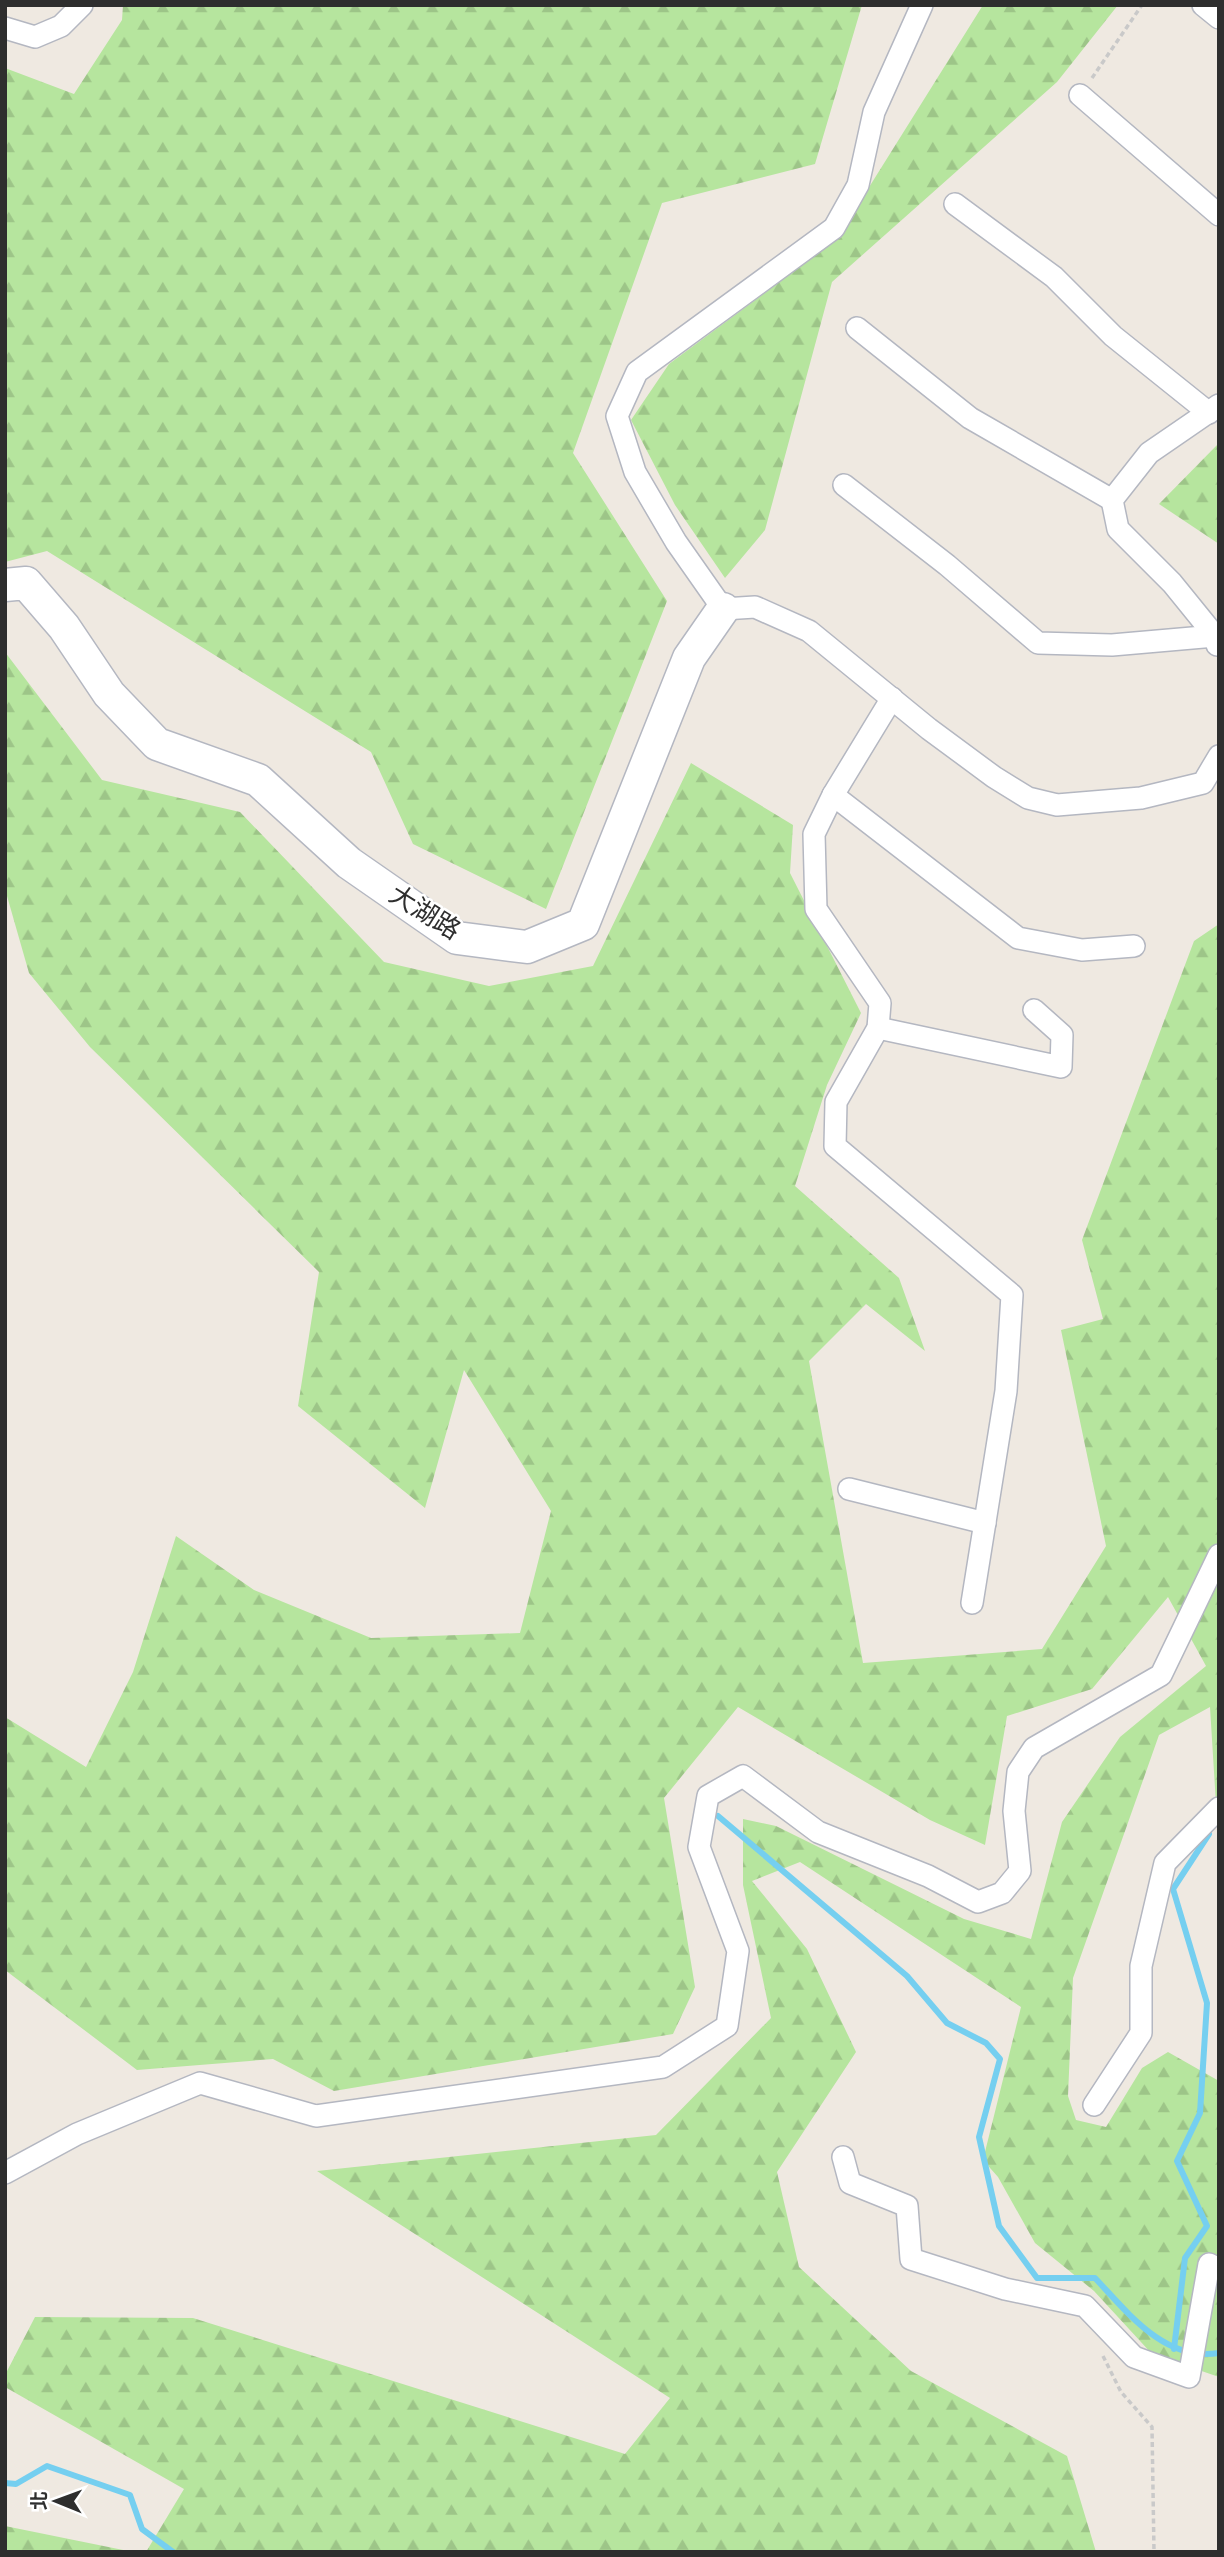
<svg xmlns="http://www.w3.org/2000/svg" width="1224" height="2557" font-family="'Titillium Web','Noto Sans TC',sans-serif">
<defs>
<pattern id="forest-firs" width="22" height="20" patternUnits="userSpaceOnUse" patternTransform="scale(1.75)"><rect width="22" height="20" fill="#b6e59e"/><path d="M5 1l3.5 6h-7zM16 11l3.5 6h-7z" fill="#9dc588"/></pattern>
</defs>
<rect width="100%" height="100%" fill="#efe9e1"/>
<g fill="url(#forest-firs)">
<polygon points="123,5 862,5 815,164 662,203 573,453 667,601 546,909 413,844 371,752 47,551 5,562 5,68 74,94 122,20"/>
<polygon points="983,5 1118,5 1057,82 832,282 765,530 725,578 675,505 631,420 669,364 836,240"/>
<polygon points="1219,443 1219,544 1159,504"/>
<polygon points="5,652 102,780 240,812 384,962 489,986 593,966 691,763 793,825 790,873 861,1013 827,1085 795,1186 899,1278 925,1351 866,1304 809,1361 863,1663 1042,1649 1106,1546 1061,1330 1103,1319 1082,1240 1194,941 1219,924 1219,1853 1210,1707 1159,1735 1073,1978 1068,2096 1076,2120 1106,2127 1142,2068 1168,2052 1219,2081 1219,2377 1152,2354 1094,2291 1035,2243 998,2177 983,2160 1021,2007 800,1862 752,1881 807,1949 856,2052 777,2172 799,2267 911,2371 1067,2456 1096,2552 146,2552 184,2489 5,2387 5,2375 35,2317 193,2318 625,2454 670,2398 317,2171 656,2135 771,2018 743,1885 743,1819 776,1826 964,1919 1031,1939 1062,1822 1120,1737 1206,1666 1168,1597 1092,1689 1007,1716 985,1845 930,1820 738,1707 664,1798 695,1987 673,2034 334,2091 273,2059 137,2070 5,1970 5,1717 86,1767 133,1672 176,1536 254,1590 371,1638 520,1633 551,1511 464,1370 425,1508 298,1406 319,1272 90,1047 29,973 5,889"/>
<polygon points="5,2526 133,2552 5,2552"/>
</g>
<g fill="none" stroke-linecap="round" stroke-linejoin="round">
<g stroke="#75cff0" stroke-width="6">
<path d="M718 1816 907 1976 947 2023 986 2043 1000 2059 979 2137 999 2226 1037 2278H1095C1128 2313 1165 2362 1219 2353"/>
<polyline points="1174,2349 1185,2258 1207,2226 1177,2161 1200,2113 1207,2003 1173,1889 1209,1834"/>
<polyline points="5,2483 16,2484 47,2466 130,2495 142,2529 173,2552"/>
</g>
<defs>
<g id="street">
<polyline points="922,5 874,112 858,185 834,228 637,372 617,416 635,472 676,542 723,609 755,607 809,631 929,729 994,777 1028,798 1057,805 1141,798 1203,783 1219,756"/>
<polyline points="1203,5 1219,18"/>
<polyline points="5,28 35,37 61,26 82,5"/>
<polyline points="1080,95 1219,215"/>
<polyline points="955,204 1054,277 1113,336 1209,413"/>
<polyline points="857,328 970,418 1112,500"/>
<polyline points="844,485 947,565 1038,643 1112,645 1215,636"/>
<polyline points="1217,645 1215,636 1172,583 1118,529 1112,500 1149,453 1219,405"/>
<polyline points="892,698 833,795 814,834 816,909 880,1003 878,1028 836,1102 835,1146 1012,1295 1006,1391 972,1603"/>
<polyline points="833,795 1018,938 1082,950 1134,946"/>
<polyline points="878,1028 1061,1067 1062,1035 1034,1010"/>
<polyline points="849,1489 985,1523"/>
<polyline points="1094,2105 1141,2033 1141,1966 1165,1863 1219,1808"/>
<polyline points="843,2157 850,2183 907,2206 911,2259 1005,2289 1085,2306 1134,2357 1189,2377 1209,2264 1219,2269"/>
<polyline points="5,2173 77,2134 200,2083 316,2116 663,2067 727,2026 738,1951 699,1847 708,1796 743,1776 818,1832 928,1876 978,1902 1002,1893 1020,1871 1014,1811 1018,1772 1034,1748 1161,1675 1219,1555"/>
</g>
<polyline id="secondary" points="5,585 26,583 64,627 109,694 157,744 258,780 349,863 457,938 527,947 583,924 689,658 723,609"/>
</defs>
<use href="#street" stroke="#b4b7c1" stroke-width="24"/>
<use href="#secondary" stroke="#b4b7c1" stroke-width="35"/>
<g stroke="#c9c9c9" stroke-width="3.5" stroke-dasharray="5 3.5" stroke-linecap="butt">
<polyline points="1092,78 1142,5"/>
<polyline points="1103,2356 1121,2392 1152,2427 1154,2552"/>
</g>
<use href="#street" stroke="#fff" stroke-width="21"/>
<use href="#secondary" stroke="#fff" stroke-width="32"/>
</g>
<g text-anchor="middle" stroke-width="5" stroke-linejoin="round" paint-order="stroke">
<g font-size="26" fill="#2e2e2e" stroke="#fff">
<text transform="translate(425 912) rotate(32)" y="9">大湖路</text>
</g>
</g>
<rect width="1224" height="2557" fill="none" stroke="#2e2e2e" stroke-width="14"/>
<g transform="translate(56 2501) rotate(271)" stroke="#ffffff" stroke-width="5" paint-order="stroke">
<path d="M0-5L12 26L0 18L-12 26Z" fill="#2e2e2e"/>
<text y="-10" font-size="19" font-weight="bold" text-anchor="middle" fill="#2e2e2e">北</text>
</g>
</svg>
